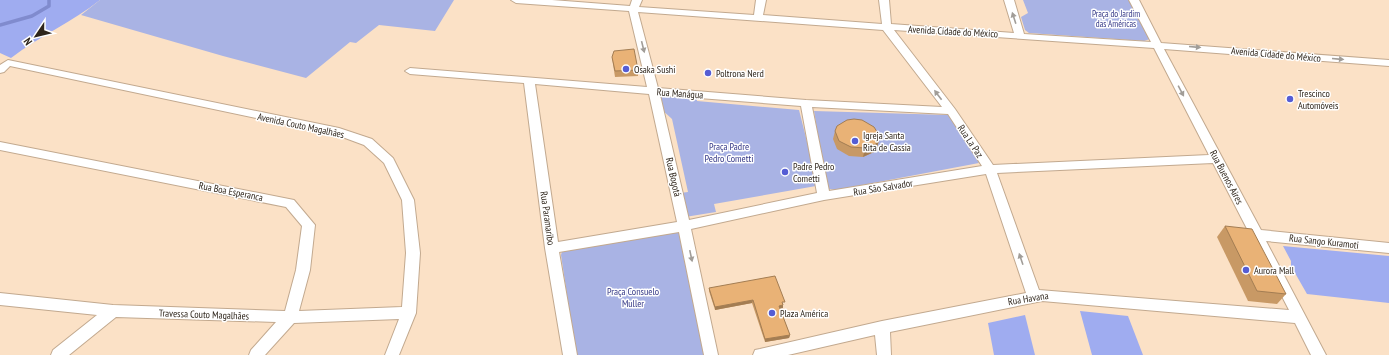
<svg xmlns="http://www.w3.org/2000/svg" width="1389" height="355" font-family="'PT Sans Narrow',sans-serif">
<rect width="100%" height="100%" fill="#fbe1c6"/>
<g fill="#a9b3e4">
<polygon points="100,0 454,0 435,31 379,25 356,43 350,42 306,78 223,56 81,15"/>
<polygon points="1023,0 1130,0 1150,39 1144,41 1029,33 1025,30 1021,17 1028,13"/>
<polygon points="663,94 697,96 697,101 799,110 818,185 816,186 714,204 716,212 685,217 680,193 688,192 672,119 660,108 659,96"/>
<polygon points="814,111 949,115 952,117 979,163 836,190 829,189 826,185"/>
<polygon points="678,231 679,232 708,355 576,355 561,255 562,251"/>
</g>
<g fill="#9facf0">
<path d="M0 0H100C72 22 40 36 11 58L0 53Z"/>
<polygon points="1283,246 1389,256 1389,303 1307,294 1291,266 1291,261"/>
<polygon points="1080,311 1128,316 1143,355 1092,355"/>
<polygon points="1025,315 1035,355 994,355 988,323"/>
</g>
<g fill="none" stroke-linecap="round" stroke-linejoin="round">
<polyline stroke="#808bce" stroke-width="3.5" points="0,25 32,16 49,6 49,0"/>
<defs>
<g id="street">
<path d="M511 0H552L630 6 632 0H642L639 7 754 15 756 0H766L763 15 882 24 879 0H889L891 24 1014 33 1004 0H1014L1024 34 1151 42 1129 0H1139L1161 43 1389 60V66L1164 49 1261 230 1389 243V253L1266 241 1326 355H1311L1295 323 1042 301 890 332 891 355H877L875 335 788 355H753L755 350 760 349 882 321 1026 293 986 174 824 200 691 229 718 355H704L679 232 559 252 577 355H563L545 248 524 83 410 74 405 71 410 68 647 87 629 11 516 3ZM638 12 883 30 942 107 806 100 658 88ZM894 30 1154 48 1209 155 993 165 955 109ZM535 84 649 94 677 222 558 242ZM660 95 801 106 817 193 689 220ZM812 107 948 114 982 166 829 191ZM1213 163 1289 310 1039 290 997 173Z"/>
<polygon points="8,60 339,128 372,139 393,158 414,200 420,253 416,313 399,355 385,355 399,319 294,323 265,355 249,355 251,350 276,322 116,317 69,355 51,355 53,350 97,315 0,305 0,293 113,305 285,311 296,270 302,226 286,207 0,150 0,142 294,200 315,225 310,270 299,311 402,307 406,253 402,200 384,163 364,145 337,135 10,66 4,72 0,73 0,65"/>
</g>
</defs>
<use href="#street" stroke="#c2a98f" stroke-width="2"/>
<use href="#street" fill="#fff" fill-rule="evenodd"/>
</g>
<g fill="#c89965">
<polygon points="612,57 638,70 638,76 615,77"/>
<polygon points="835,131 879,140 877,148 874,152 863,157 849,156 837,149 833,139"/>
<polygon points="1225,226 1286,294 1277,304 1248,301 1217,237"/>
<polygon points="709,288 784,305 783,305 783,308 780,309 790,335 789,338 765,342 752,303 715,310 709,291"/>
</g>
<g fill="#a37d53">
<polygon points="879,140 877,148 874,152 863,157 865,148"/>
<polygon points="753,300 752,303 715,310 715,307"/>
<polygon points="783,305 783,308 779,309 779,306"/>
<polygon points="790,335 789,338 765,342 765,339"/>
</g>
<g fill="#e9b276" stroke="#a37d53">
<polygon points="634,49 638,70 615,71 612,57 614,51"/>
<polygon points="854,119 862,120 874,127 879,135 879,140 876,144 865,148 851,147 839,141 835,131 837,126 847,120"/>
<polygon points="1225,226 1252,229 1286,294 1257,291"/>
<polygon points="775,276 785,302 782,302 783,305 779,306 790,335 765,339 753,300 715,307 709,288"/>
</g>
<defs><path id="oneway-solid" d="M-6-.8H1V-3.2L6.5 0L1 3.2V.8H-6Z"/></defs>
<g fill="#a19d98">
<use href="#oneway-solid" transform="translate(1014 18) rotate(-108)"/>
<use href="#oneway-solid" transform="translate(643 47) rotate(76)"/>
<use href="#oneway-solid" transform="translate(1195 47) rotate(5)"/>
<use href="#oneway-solid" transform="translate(1338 59) rotate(5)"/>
<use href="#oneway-solid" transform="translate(1181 91) rotate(62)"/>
<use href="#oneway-solid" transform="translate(938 95) rotate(-127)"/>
<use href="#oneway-solid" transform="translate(691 256) rotate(78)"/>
<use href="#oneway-solid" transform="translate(1021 259) rotate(-109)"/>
</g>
<g fill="#555dd4" stroke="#fff" stroke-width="1.5">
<circle cx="626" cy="69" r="4"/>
<circle cx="708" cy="73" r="4"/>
<circle cx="1290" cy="99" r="4"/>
<circle cx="855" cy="141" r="4"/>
<circle cx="785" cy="172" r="4"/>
<circle cx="1246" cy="270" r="4"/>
<circle cx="772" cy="313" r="4"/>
</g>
<g text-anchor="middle" stroke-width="3" stroke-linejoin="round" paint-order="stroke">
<g font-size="9" fill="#333786" stroke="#fff">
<text x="1116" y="17">Praça do Jardim<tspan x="1116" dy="10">das Américas</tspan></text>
</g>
<g font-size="10" fill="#2e251b" stroke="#fff">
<text transform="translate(953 31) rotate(3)" y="4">Avenida Cidade do México</text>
<text transform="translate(1276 54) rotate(5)" y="4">Avenida Cidade do México</text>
<text transform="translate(680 93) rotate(4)" y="4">Rua Manágua</text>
<text transform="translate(301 125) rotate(12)" y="4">Avenida Couto Magalhães</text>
<text transform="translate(971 141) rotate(56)" y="4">Rua La Paz</text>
<text transform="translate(674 177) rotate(77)" y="4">Rua Bogotá</text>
<text transform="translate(1227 177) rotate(62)" y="4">Rua Buenos Aires</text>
<text transform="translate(883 187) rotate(-9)" y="4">Rua São Salvador</text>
<text transform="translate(231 191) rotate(11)" y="4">Rua Boa Esperanca</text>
<text transform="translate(548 218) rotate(82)" y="4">Rua Paramaribo</text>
<text transform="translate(1324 241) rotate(6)" y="4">Rua Sango Kuramoti</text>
<text transform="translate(1028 298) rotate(-9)" y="4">Rua Havana</text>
<text transform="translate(204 314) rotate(2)" y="4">Travessa Couto Magalhães</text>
</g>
<g font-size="10" fill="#2e251b" stroke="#fff" text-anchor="start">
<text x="634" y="73">Osaka Sushi</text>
<text x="716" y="77">Poltrona Nerd</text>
<text x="1298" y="97">Trescinco<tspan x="1298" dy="12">Automóveis</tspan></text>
<text x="863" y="139">Igreja Santa<tspan x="863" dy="12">Rita de Cassia</tspan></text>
<text x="793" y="170">Padre Pedro<tspan x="793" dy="12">Cometti</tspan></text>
<text x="1254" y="274">Aurora Mall</text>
<text x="780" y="317">Plaza América</text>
</g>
<g font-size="10" fill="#333786" stroke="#fff">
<text x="729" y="150">Praça Padre<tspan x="729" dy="12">Pedro Cometti</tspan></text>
<text x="633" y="295">Praça Consuelo<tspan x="633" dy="12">Muller</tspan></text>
</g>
</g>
<g transform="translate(36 36) rotate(235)" stroke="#ffffff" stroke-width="3" paint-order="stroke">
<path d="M0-3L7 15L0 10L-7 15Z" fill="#2e251b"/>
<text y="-6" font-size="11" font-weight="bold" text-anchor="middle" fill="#2e251b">N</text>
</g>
</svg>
